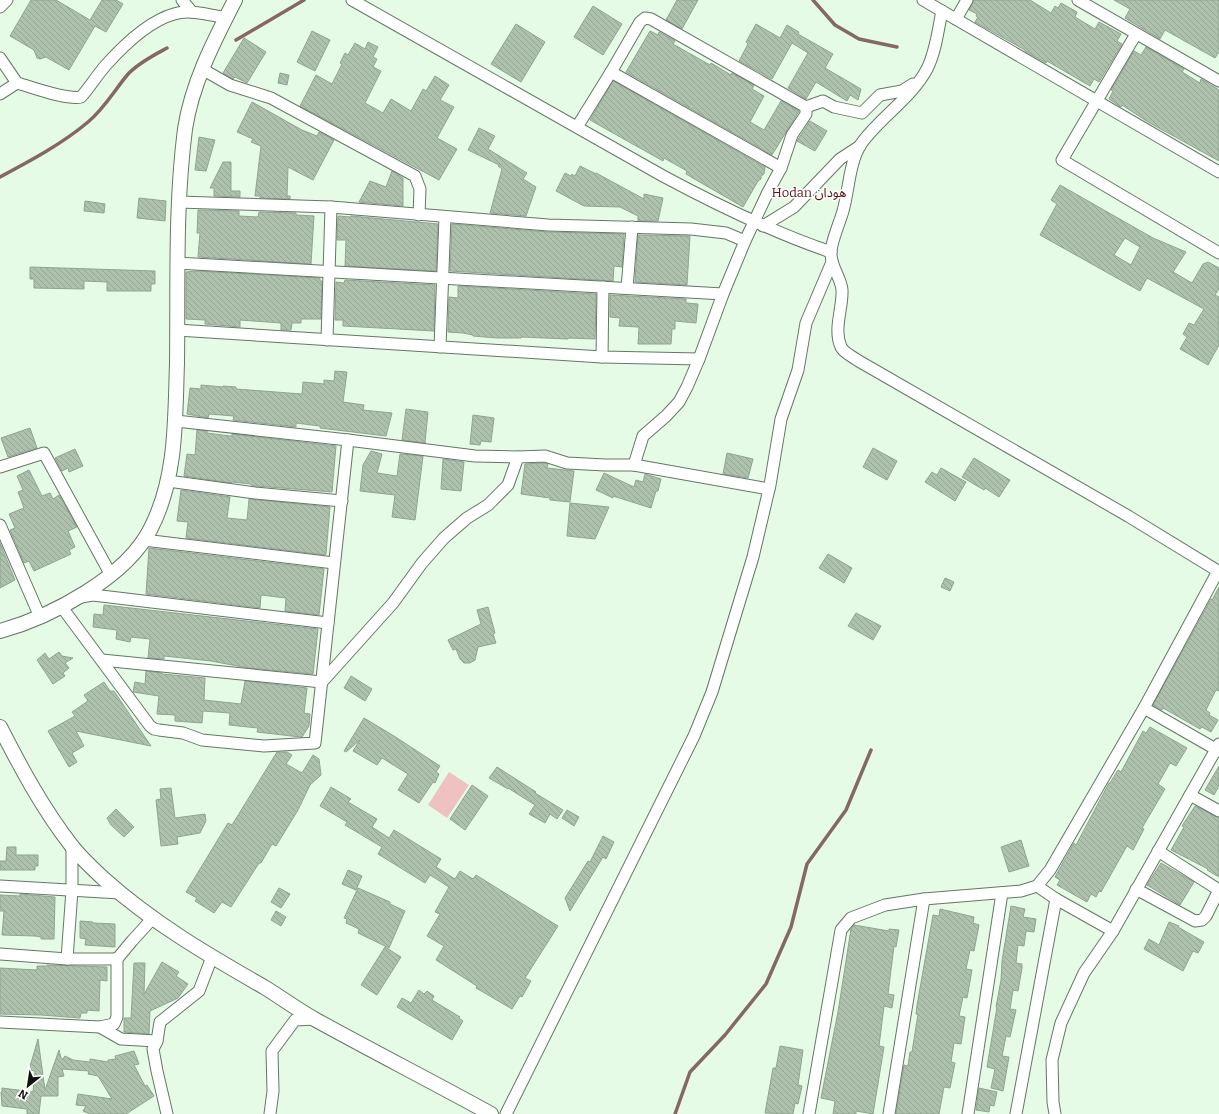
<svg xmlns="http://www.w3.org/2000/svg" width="1219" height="1114" font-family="Bitter,'Noto Sans Arabic',serif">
<defs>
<pattern id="building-back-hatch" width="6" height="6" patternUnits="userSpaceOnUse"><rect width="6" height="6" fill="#adc1ad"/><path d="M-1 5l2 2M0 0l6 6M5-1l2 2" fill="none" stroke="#94a594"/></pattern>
</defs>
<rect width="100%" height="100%" fill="#e6fbe6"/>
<polygon fill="#edc2c0" points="449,772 469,785 447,818 428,805"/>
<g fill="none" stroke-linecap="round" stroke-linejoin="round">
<g stroke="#856865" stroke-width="3.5">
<polyline points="813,0 835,25 859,39 897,47"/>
<polyline points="236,40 304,0"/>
<path d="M0 177C30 161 62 144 88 122 105 108 115 89 129 73 140 62 154 55 167 48"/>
<polyline points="675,1114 690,1072 725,1035 766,984 791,927 807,864 846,810 871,750"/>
</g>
</g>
<g fill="url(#building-back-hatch)" stroke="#90a491" fill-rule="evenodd">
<polygon points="31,0 56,0 90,20 102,0 116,0 123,4 106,32 95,26 69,70 46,57 40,59 37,58 34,50 10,36"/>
<polygon points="677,0 698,0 682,29 666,20"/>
<polygon points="974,0 1030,0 1051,13 1055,6 1058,8 1061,3 1077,12 1075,17 1095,29 1099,22 1121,34 1117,41 1122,44 1099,82 1094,79 1090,86 1047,61 1046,63 1025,51 1025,50 975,22 978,17 976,16 977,14 969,10"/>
<polygon points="1114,0 1219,0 1219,52 1215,58 1165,30 1160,39 1125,18 1130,9"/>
<polygon points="593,6 622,24 603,55 574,37"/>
<polygon points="516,24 545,42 521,82 491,64"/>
<polygon points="756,24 780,38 787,25 799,32 798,34 833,54 825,68 861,89 858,100 850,95 847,101 816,82 806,99 788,88 808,53 792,43 772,79 739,61 748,44 746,42"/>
<polygon points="312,31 330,40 315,71 297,62"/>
<polygon points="650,31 658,35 659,32 675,41 673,44 710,65 711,63 731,75 732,73 754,85 752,89 764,96 750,122 764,130 781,101 799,111 772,155 626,72"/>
<polygon points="244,38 266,52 247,83 235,77 233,79 223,73"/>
<polygon points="368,42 378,47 373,57 377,59 373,67 381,71 365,103 383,113 391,99 411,111 423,89 426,91 435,76 449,85 440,100 454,107 437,138 457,149 439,180 300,106 316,75 332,84 342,64 340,63 345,53 348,55 355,43 365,49"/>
<polygon points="1146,47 1184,69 1182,72 1200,83 1201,79 1219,90 1219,161 1148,122 1122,105 1121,107 1109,99 1113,91 1111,90 1134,51 1141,55"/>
<polygon points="280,73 289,75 287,85 278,83"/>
<polygon points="613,81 765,167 764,174 761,176 761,179 758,181 743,207 691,177 686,174 687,171 664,158 663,161 590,120"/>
<polygon points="252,102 302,130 317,136 319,132 334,140 313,180 288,167 287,196 290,196 290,199 260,198 260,196 255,196 261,146 251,142 253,139 237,132"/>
<polygon points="810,121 827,131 815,151 797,141"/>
<polygon points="479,128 495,136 488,149 527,173 523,179 536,187 526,216 490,213 502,169 498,166 499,165 468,150"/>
<polygon points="199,137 215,140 206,171 195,170"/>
<polygon points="223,162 231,162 231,191 240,191 240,197 214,196 214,188 210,188"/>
<polygon points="580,166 596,174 596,173 644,199 644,194 663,198 658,221 638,221 638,216 620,207 584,206 556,191 565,173 571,176 572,174 575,176"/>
<polygon points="392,171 403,178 403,206 359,202 370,181 386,187"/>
<path d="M1060 185 1153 238 1186 252 1173 272 1192 283 1203 264 1208 262 1219 268V289L1215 295 1219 297V345L1208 365 1180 349 1187 337 1183 334 1189 323 1194 325 1204 309 1147 278 1140 291 1040 235 1057 204 1051 200ZM1125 238 1140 247 1131 265 1114 255Z"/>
<polygon points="139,198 166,201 165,221 137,218"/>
<polygon points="85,201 105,204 104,213 84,211"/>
<polygon points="198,210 239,211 239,216 258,217 259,212 296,213 296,215 314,216 311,264 198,257 200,233 197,233"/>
<polygon points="338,216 351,217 351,216 438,224 436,271 345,266 346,240 337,240"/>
<polygon points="452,224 548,232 624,234 622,267 614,266 613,281 450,271"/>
<polygon points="638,235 690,236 687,285 635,282"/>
<polygon points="30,267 155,271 155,284 151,284 151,291 107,291 107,282 84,281 84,289 34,288 34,279 30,279"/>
<polygon points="197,271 320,278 320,281 322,281 321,319 301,319 301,323 292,323 291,330 281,330 281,323 240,320 240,327 205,324 205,320 186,319 186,272"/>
<polygon points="345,280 435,285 434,331 343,326 343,320 335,320 336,282 344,283"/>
<polygon points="458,286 596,294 595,339 568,338 568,339 521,337 521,338 497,338 473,336 473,335 463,333 448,332 449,297 458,298"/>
<polygon points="610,295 686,299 686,303 698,304 696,323 675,321 675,329 672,329 671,344 638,344 639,327 619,326 620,318 610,317"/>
<polygon points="335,371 347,372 343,402 364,405 363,410 392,413 386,436 320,428 320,426 296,423 296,427 233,420 234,416 209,414 208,418 187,414 190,388 201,389 201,385 223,387 223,386 236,387 236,389 302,394 303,382 324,384 324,380 334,381"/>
<polygon points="406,409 428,412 425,443 402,440"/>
<polygon points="473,415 494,418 491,442 481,441 480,445 470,444"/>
<polygon points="30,428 37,448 8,457 1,438"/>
<polygon points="197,430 207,431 207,433 230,436 232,436 232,434 336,446 332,492 256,486 251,485 251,484 232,482 231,483 184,476 187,454 195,455"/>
<polygon points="873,448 897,461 887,480 863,467"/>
<polygon points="75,449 83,466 69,472 68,468 62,471 55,458"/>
<polygon points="371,451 382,454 377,473 397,476 400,454 423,456 415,520 392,517 395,495 360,491 363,465"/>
<polygon points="727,453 753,459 748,478 723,474"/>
<polygon points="974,458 1010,480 999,497 985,488 984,490 962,477"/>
<polygon points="443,459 464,462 461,491 441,489"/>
<polygon points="544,463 548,464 547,468 574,471 570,502 550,500 550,498 521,494 525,464"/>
<polygon points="941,468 966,482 955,501 925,482 932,472 937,475"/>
<polygon points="29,470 42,496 50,493 53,499 59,495 77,527 68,531 75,547 69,550 71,554 34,571 29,561 24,563 10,530 15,528 9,514 24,508 18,492 23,490 17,476"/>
<polygon points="604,473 634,487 636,480 643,482 645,474 661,479 658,491 656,491 651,508 613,496 613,498 596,490"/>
<polygon points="181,490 230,497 227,518 247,520 249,499 330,507 326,554 325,555 186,538 188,522 177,521"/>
<polygon points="570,503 609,507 595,539 567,536"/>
<polygon points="0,543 15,580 0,588"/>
<polygon points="149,548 324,569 319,615 285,611 286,598 261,595 260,608 146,594"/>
<polygon points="828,554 852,568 844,583 819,568"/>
<polygon points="945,578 954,582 950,591 941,587"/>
<polygon points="1219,587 1219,691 1216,690 1206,710 1210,713 1209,715 1218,720 1211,732 1202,727 1200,729 1163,708 1162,710 1153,705 1211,599 1212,600"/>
<polygon points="104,605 318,629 313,674 248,668 211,661 164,656 164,659 148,658 150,639 131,637 130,642 116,639 117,630 93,627 94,614 103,615"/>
<polygon points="488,607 495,633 493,634 496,643 478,647 475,660 470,663 464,663 460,659 456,649 453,650 448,640 481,624 477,610"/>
<polygon points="856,613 881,626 873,640 848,626"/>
<polygon points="59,652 62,656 73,658 65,663 69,668 63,673 65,676 53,684 37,660 45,653 49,659"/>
<polygon points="146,671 162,673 162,674 205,678 204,700 241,704 245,681 307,688 304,713 310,714 309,726 302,737 300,737 257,732 258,728 229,725 230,713 203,711 202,723 175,721 175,715 157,714 159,696 133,692 135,682 145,684"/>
<polygon points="351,676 372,689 365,701 344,688"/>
<polygon points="104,682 110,691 114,691 151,746 76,731 84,746 72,753 77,762 69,767 48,731 75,716 72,712 88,701 84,695"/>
<polygon points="364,718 394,736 440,766 436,772 439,774 435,783 433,782 419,803 398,790 408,774 382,758 377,765 353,751 360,740 346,752 344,751"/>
<polygon points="1150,727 1187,748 1176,766 1170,763 1158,784 1165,789 1142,828 1144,829 1133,850 1127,846 1101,892 1099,891 1096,897 1091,894 1087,902 1057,885 1060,880 1055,877 1074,843 1076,845 1109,783 1110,783 1118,770 1121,772 1143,731 1146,733"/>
<polygon points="277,752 287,752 292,755 286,764 302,773 313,755 319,759 321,775 310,785 298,810 276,846 272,844 261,863 259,863 231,907 222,902 214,913 195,901 197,898 186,892 228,823 232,825"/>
<polygon points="1219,766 1219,786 1214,795 1205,790"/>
<polygon points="497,767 536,792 535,793 563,810 557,819 550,814 545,823 529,814 535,805 508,788 508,789 489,778"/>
<polygon points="472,785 488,796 465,830 450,819"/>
<polygon points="331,787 351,799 348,802 377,819 372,827 389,838 394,830 441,859 436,867 455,879 460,871 473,879 476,875 558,926 525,978 531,981 522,997 520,996 512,1009 476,988 477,986 436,960 444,946 427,936 440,914 435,912 449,887 430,875 425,883 378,854 382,847 345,825 347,822 320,806"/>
<polygon points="171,788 175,818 205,814 206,821 200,833 177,837 178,844 161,846 156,800 161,799 160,789"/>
<polygon points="1195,806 1219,818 1219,877 1207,870 1208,869 1171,850 1184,827 1182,826"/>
<polygon points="116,809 134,827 124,837 111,825 107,818"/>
<polygon points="567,810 579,817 574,826 562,818"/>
<polygon points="603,836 614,842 606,859 603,857 570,911 565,898 588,861 590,862"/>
<polygon points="1021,840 1029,866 1009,872 1001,847"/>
<polygon points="7,847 16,847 16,855 38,855 38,866 35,866 35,870 0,870 0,861 6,861"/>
<polygon points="1161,863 1194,882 1180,905 1147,885"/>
<polygon points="348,870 362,876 356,890 342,884"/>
<polygon points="279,888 290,894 281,908 271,902"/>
<polygon points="358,888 390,902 390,904 405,911 389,948 358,933 359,929 346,923 347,919 344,918"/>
<polygon points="20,894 55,897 54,939 41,939 41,937 35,936 2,935 4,911 0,911 0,895 20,896"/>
<polygon points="1011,906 1025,909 1023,917 1036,919 1034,932 1026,931 1024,946 1018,945 1016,963 1022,964 1022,968 1018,991 1013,990 1010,1009 1016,1010 1010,1037 1006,1036 1002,1056 1009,1057 1003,1091 991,1088 995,1069 987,1067 997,1007 996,1007 1001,980 1002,961"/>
<polygon points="940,909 974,917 973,923 979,925 974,951 970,950 966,969 972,970 967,998 963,997 959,1016 965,1017 961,1044 954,1043 951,1062 955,1063 950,1088 944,1087 939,1114 896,1114 904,1065 908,1066 910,1052 912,1052 918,1014 916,1014 917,1005 933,915 939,916"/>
<polygon points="276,911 286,917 281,926 271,920"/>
<polygon points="80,921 93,922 93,923 115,924 115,947 85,945 86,939 80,938"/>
<polygon points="1169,922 1179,926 1178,927 1204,942 1198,953 1193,951 1183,971 1144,949 1149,939 1159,945"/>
<polygon points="854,925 889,931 889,929 899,930 896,947 894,946 888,994 894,995 892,1008 884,1006 879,1046 884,1047 873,1114 856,1111 856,1114 833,1114 835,1101 821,1098 838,1012 851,929"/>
<polygon points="385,947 401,957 377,995 361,985"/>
<polygon points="162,962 179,972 176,976 188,984 178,998 150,1011 149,1034 124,1032 124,1018 131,1018 134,963 145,963 144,994"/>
<polygon points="47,965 107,967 107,981 100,980 99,1011 87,1010 87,1013 81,1013 80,1018 41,1015 0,1014 0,968 37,970 37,966 47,966"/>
<polygon points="419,990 424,994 427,991 434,996 432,1000 460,1017 459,1018 463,1021 452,1040 397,1007 402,998 411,1003"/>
<polygon points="38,1039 45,1090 59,1050 61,1058 63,1059 65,1056 73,1060 90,1062 90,1059 108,1062 108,1060 116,1059 115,1056 134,1051 139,1064 134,1065 145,1086 147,1085 154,1096 126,1114 90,1114 83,1111 86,1106 76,1105 78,1094 112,1099 98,1076 88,1074 89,1071 62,1069 64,1076 58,1077 58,1096 41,1096 39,1114 27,1114 27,1109 2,1106 1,1092 2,1092 2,1088 33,1092 35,1071 29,1070"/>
<polygon points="780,1046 803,1050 798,1085 802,1086 798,1104 795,1103 793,1114 765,1113 773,1068 776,1068"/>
<polygon points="979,1088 997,1092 994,1106 990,1105 989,1112 976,1110"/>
</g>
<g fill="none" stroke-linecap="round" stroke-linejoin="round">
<defs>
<g id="minor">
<polyline points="182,0 192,12"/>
<path d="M352 0 663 176C717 205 772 232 831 252"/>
<polyline points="923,0 1219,172"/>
<polyline points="1078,0 1219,81"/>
<polyline points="0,7 7,0"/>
<path d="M942 11C938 30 936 51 927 69 911 99 880 117 861 144 849 163 849 190 843 211 840 222 831 242 831 252 830 266 841 277 842 290 843 308 833 329 841 347 844 353 852 356 857 360L1128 516 1218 571"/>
<polyline points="956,19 967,0"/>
<polyline points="1136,34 1062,160 1219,253"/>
<path d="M0 58 17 83C32 87 66 100 81 97 90 87 97 75 106 65 123 46 149 21 174 14 190 9 210 15 226 18"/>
<polyline points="202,69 230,85 271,98 415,176 420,189 419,215"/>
<polyline points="611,72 781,168"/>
<polyline points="0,94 17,83"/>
<polyline points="806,107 823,101 834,107 862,113 880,95 902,91 913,84"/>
<polyline points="179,202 331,207 548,225 691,229 726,233 745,241"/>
<polyline points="763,226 794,207 840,159 860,146"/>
<polyline points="177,263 723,294"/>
<polyline points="627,288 632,227"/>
<polyline points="177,330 602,357 699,359"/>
<polyline points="327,340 331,207"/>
<polyline points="440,347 445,217"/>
<polyline points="602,357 603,287"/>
<polyline points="348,440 475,456 518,457"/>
<polyline points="634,465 769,489"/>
<polyline points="0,467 44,453 111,575"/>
<polyline points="168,481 255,493 342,501"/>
<polyline points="0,525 40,617"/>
<polyline points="144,540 334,563"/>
<polyline points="1219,572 1218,571 1144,708 1219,751"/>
<polyline points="81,597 93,595 328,623"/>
<polyline points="61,606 150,726 154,729 159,730 183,733 202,740 264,746 315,743 348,440 176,421"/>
<polyline points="102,660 322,682 393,603 422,563 444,538 467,518 488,505 508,485 518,457 545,456 567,463 605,465 634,465 643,436 666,416 679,402 687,387 699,359 723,294 745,241 768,192 781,168 792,135 806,114 806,107 651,19 645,18 640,22 611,72 577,127"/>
<polyline points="1190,795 1219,811"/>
<polyline points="1158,851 1219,890"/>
<polyline points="0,886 120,893"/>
<polyline points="1037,886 1056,899 1113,931"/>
<polyline points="1136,889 1195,921 1202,920 1206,916 1219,890"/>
<polyline points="0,954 67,959 117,959"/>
<polyline points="67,959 72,890 72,846"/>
<polyline points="0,1022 100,1027 114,1024 117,1017 117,959 132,941 152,919"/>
<polyline points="100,1027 121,1039 157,1041 160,1022 199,991 212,957"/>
<polyline points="157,1041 153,1049 157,1071 167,1114"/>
<polyline points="270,1114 273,1091 272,1051 295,1020 315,1019"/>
<polyline points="506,1114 694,736 712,692 753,557 770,485 781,419 798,370 806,323 832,262"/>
<polyline points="809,1114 841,930 851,918 885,905 924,899 1021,891 1037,886 1050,870 1144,708"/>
<polyline points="889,1114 924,899"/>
<polyline points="968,1114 1002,893"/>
<polyline points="1016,1114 1056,899"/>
<polyline points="1055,1114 1053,1102 1052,1060 1061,1023 1084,973 1113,931 1219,744"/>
</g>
<g id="tertiary">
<path d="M0 631C51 617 127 577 151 528 177 477 175 419 177 363 178 285 175 207 185 129 192 83 214 41 235 0"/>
<path d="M0 727C21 768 43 809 71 845 81 858 93 869 105 880 153 923 208 955 264 987 282 998 298 1010 316 1020 374 1052 433 1082 491 1114"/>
</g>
</defs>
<use href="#minor" stroke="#647765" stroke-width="13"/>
<use href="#tertiary" stroke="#647765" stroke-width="16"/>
<use href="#minor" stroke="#fff" stroke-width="11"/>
<use href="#tertiary" stroke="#fff" stroke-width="14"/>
</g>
<g text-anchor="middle" stroke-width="3" stroke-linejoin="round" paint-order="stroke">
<g font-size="13" fill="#591419" stroke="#fff">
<text x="809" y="197">Hodan هودان</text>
</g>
</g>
<g transform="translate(28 1086) rotate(210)" stroke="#ffffff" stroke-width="3" paint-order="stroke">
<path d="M0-3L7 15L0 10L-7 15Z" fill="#0c130c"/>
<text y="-6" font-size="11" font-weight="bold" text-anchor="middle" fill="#0c130c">N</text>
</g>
</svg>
